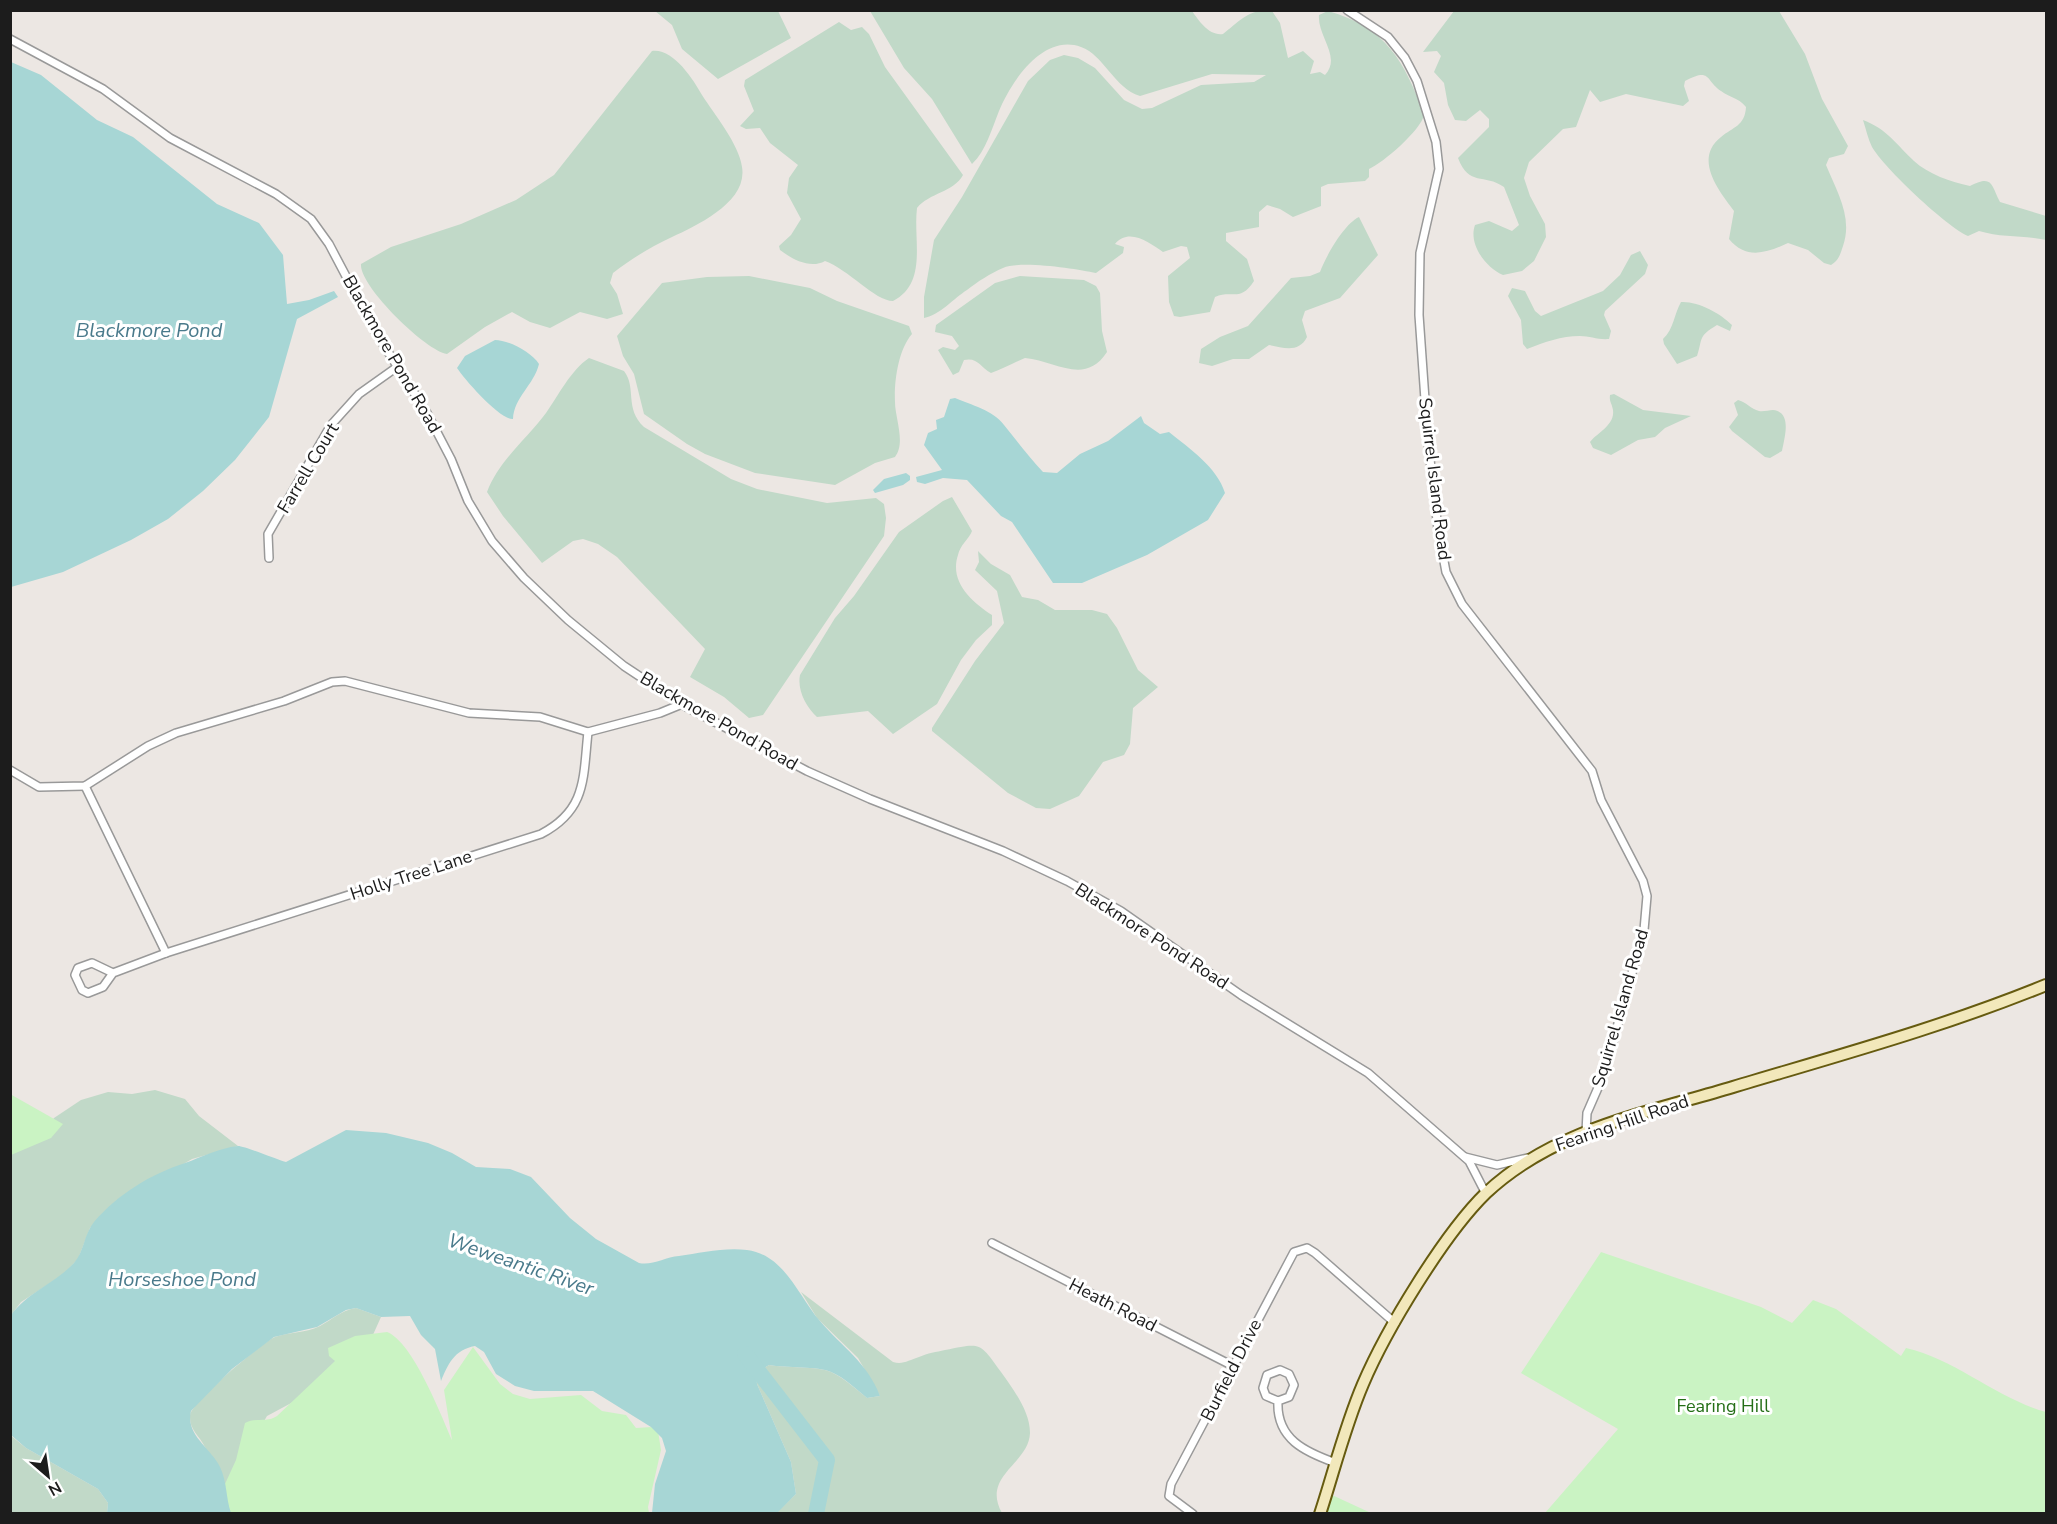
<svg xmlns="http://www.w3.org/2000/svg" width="2057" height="1524" font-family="'Nunito Sans',sans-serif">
<rect width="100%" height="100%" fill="#ece7e3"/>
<g fill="#c1d9c8">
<polygon points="655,11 778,11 791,38 718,79 682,49 672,25"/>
<path d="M870 11H1192C1199 21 1209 36 1223 34 1240 21 1250 8 1272 11L1280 23 1288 58 1303 51 1314 61 1310 74 1320 72 1325 75C1342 57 1317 36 1319 15L1328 11C1386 27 1405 62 1424 115 1421 130 1383 163 1369 169V177L1365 181 1328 184 1321 187V206L1293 217 1280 209 1267 205 1259 212V227L1226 233V241L1247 259 1254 281C1240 303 1232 289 1215 297L1210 312 1180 317 1174 316 1169 302 1168 276 1190 258 1187 247 1181 246 1163 252C1150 243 1129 227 1115 244L1124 247 1123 253 1096 273C1076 269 1021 260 1003 268 991 273 977 282 967 290 954 298 940 315 924 318V297L934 240 962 197 1028 81 1050 60 1064 55 1078 58 1095 68 1124 100 1142 109 1152 108 1201 85 1254 82 1266 75 1212 74 1140 96C1114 88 1104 55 1081 47 1043 33 1011 82 999 111 992 128 986 151 972 164L932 99 904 68Z"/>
<path d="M1454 11H1779L1805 54 1822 99 1848 146 1844 154 1829 158 1826 165C1837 192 1853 217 1843 246 1840 255 1839 260 1831 265L1824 263 1808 250 1788 243C1767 253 1746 260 1729 239L1734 211C1719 191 1693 159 1721 137 1733 127 1745 126 1746 107 1738 97 1730 98 1721 91 1705 80 1711 67 1685 81L1684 86 1689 101 1683 106 1626 94 1600 102 1590 90 1576 127 1563 129 1529 162 1524 178 1530 196 1545 224 1546 237 1534 261 1522 271 1503 275C1486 268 1468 244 1475 225L1489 221 1512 231 1519 225 1504 187C1484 173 1469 187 1458 158L1489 127V119L1480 110 1466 121 1455 120 1448 105 1444 83 1434 72 1441 56 1437 51 1423 52Z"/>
<path d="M839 22 851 30 862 27 869 34 885 67 963 175C954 192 929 193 917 208 913 240 928 283 893 301 875 301 848 269 825 261 811 269 793 260 780 250L779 246 791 235 801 219 787 193 789 178 798 165 770 143 760 128 746 129 740 126 754 111 744 86 745 80Z"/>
<path d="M652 51C673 48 693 79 702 95 714 114 739 144 742 167 748 202 697 225 672 237 652 246 631 259 613 273L610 283 617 294 623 314 607 319 580 312 550 328 530 322 512 312 485 327 447 354C426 351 359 286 361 264L391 247 461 224 516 200 554 175Z"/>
<path d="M1863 120C1887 129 1896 144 1914 161 1928 174 1951 182 1970 186 1993 174 1991 185 2000 202L2046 216V240C2024 235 2002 238 1979 231L1968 236C1947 227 1884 168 1872 147 1868 139 1866 129 1863 120Z"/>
<path d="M1359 217 1378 255 1340 298 1305 311 1302 320 1307 337C1299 353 1284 348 1269 345L1249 359H1233L1212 366 1199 363 1201 349 1220 337 1248 326 1291 278 1310 276 1320 272C1326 256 1344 224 1359 217Z"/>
<path d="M1640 251 1648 265 1645 274 1605 311 1604 315 1611 331 1609 339C1598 340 1590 336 1580 336 1561 336 1545 342 1527 349L1523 344 1521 320 1508 296 1512 288 1525 291 1535 311 1541 316 1603 291 1620 275 1631 255Z"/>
<path d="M749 276 810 288 837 301 909 326 912 334C898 350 894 382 895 402 895 418 906 443 895 457L875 463 835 485 755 473 705 454 687 444 644 414 634 374 623 356 617 336 662 283 707 277Z"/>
<path d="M1020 276 1084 280 1096 286 1100 293 1102 331 1107 352C1085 386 1056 361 1025 358 1013 363 1003 369 991 373 980 367 978 357 964 360L959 372 953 375 938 350 943 347 955 350 959 346 952 336 935 332 936 325 995 283Z"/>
<path d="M1681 302C1698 301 1720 313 1732 325L1730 331 1717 325C1697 337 1703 339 1697 356L1677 364 1664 344 1663 339C1674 329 1674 314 1681 302Z"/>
<path d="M589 358 624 371C637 388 624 408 644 427L731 479 757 489 827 503 876 498 884 504 886 518 884 536 763 715 749 718 724 697 690 677 705 649 617 557 598 544 583 539 573 541 542 563 503 516 487 492C499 460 526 440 546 413 558 396 571 370 589 358Z"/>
<path d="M1614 394 1643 410 1691 416 1665 428 1655 437 1638 440 1611 455 1593 448 1590 442C1598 432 1615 425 1613 410 1612 403 1609 402 1610 395Z"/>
<path d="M1738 400C1746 402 1751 409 1759 411 1763 412 1769 410 1773 410 1793 412 1784 439 1782 451L1770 458 1765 457 1732 431 1729 427 1738 415 1734 403Z"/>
<path d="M952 497 972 531C969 539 960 545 958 555 949 582 972 602 992 615V625L976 640 961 660 937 704 893 734 868 711 817 717C806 707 797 690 800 675L835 618 854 596 899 532 943 501Z"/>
<polygon points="978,551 991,564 1010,575 1022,597 1038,600 1055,610 1092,610 1107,614 1117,628 1138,670 1158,687 1133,708 1130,744 1124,755 1103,762 1079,796 1050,809 1036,808 1008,793 932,731 932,728 975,661 1004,623 997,591 975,570 979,562"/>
<polygon points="155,1090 185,1099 199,1116 238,1146 192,1159 108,1208 90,1228 78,1259 64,1274 21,1302 11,1315 11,1144 42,1133 54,1118 81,1100 108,1092 132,1094"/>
<path d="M801 1292 893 1362C903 1365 909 1360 919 1357 928 1353 936 1352 945 1350 981 1343 979 1341 1001 1372 1013 1389 1030 1411 1030 1433 1029 1464 981 1476 1002 1513H776L796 1494 791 1462 757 1384 756 1373 769 1365C786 1368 817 1366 831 1372 844 1378 856 1389 867 1398L880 1396 858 1358 817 1318Z"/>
<path d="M356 1308 381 1317 372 1337 295 1401 267 1416 225 1488C218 1475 212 1460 205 1447 199 1435 189 1430 190 1415 191 1403 262 1342 275 1337 288 1332 307 1333 320 1326 333 1319 340 1311 356 1308Z"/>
<polygon points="10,1435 26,1448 98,1489 108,1503 107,1513 11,1513"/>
</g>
<g fill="#caf3c3">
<polygon points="10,1094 63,1124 51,1138 11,1155"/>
<path d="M1601 1252 1761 1307 1792 1323 1813 1300 1836 1309 1901 1356 1906 1348C1957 1360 1996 1398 2046 1412V1513H1545L1618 1429 1521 1373Z"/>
<path d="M387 1332C413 1342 441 1415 452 1440L444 1390 473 1347 500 1384 513 1394 530 1399 581 1395 602 1411 626 1415 636 1428 652 1427 658 1431 661 1450 648 1507 649 1513H227L225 1484 236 1460 245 1423C256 1417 267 1423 277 1416L335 1361 329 1356 328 1348 355 1336Z"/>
<polygon points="1332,1495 1371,1513 1330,1513 1327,1512"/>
</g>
<g fill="#a7d6d5">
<polygon points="11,62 41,75 97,120 133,137 217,204 259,223 283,255 287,304 309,300 334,291 338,297 297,319 269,417 235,460 203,491 168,519 131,540 63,572 11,587"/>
<path d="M495 340C509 340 532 353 539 364 534 385 514 397 513 419 500 420 465 380 457 368L465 356Z"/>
<path d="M955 398C971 405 993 410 1004 425 1017 441 1029 457 1043 472L1057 473 1080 454 1108 441 1141 416 1144 423 1160 434 1169 432C1190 449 1217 467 1225 493L1208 520 1147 555 1082 583H1053L1012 522 1001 516 967 480 943 478 925 484 917 482 916 477 942 470 924 445 928 433 937 429 936 420 944 417 950 399Z"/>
<polygon points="906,473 910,476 910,480 903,485 875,493 873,490 884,479"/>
<path d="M346 1130 386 1133 428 1143 452 1153 476 1167 510 1169 531 1177 570 1218 596 1239 639 1263C652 1266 665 1257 679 1256 700 1253 725 1247 747 1250 785 1255 798 1296 820 1321 842 1347 867 1362 880 1396L867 1398C856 1389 845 1378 831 1372 818 1366 786 1368 769 1365L756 1373 757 1384 791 1462 796 1494 776 1514 652 1513 655 1484 666 1451 662 1438 651 1427 593 1391H534L515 1386 496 1374 484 1352 475 1346C454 1350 448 1364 441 1381L435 1349 421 1335 410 1316 381 1317 356 1308 346 1310 317 1327 274 1337 232 1369 191 1411C185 1435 211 1448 220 1467 227 1481 226 1499 231 1513H107L108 1503 98 1489 26 1448 11 1435V1315C28 1292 54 1284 74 1263 84 1252 84 1234 94 1222 118 1194 151 1174 185 1163 202 1157 219 1148 238 1146 245 1146 275 1159 286 1162Z"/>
</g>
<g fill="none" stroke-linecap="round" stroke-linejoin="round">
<polyline stroke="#a7d6d5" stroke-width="16" points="745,1354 827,1460 816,1514"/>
<defs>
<g id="minor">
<polyline points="1347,10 1388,37 1405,58 1417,81 1436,142 1439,169 1420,253 1419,315 1428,442 1438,529 1446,572 1462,604 1592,771 1601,800 1643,881 1647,896 1644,930 1604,1074 1587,1113 1586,1132"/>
<polyline points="10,39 103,89 170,138 276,194 311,219 329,244 376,333 427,413 451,459 468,501 492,541 524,578 568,620 624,666 683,705 807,771 870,799 1003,851 1067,881 1121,911 1241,995 1368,1073 1469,1161 1486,1194"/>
<polyline points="269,558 268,534 331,425 359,394 397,367"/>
<polyline points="10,770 39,787 85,786 148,746 176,733 284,701 332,682 345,681 469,713 540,717 588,732 660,713 682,704"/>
<polyline points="85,786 166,953"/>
<path d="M113 973 103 987 88 993 82 990 75 975 78 968 92 963 113 973 166 953 541 834C587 810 583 778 588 732"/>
<polyline points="1465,1157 1497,1165 1527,1158"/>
<polyline points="992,1243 1233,1366"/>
<path d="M1278 1401 1289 1397 1294 1385 1289 1374 1280 1370 1267 1375 1263 1388 1266 1396 1278 1401C1276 1439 1305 1452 1336 1463"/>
<polyline points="1193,1514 1169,1496 1171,1484 1294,1252 1307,1248 1315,1253 1395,1323"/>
</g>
<path id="secondary" d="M1320 1514C1334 1471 1345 1426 1363 1384 1386 1330 1444 1234 1486 1193 1554 1129 1647 1113 1733 1087 1840 1055 1943 1027 2046 985"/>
</defs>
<use href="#minor" stroke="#999" stroke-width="10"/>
<use href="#secondary" stroke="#665b10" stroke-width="14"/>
<use href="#minor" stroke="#fff" stroke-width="7"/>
<use href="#secondary" stroke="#f2e8bb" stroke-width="10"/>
</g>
<g text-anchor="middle" stroke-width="6" stroke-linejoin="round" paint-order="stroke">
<g font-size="18" fill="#1c1c1c" stroke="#fff">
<text transform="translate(392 354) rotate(60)" y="6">Blackmore Pond Road</text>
<text transform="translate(308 468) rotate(-59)" y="6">Farrell Court</text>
<text transform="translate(1435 479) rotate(83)" y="6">Squirrel Island Road</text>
<text transform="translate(719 721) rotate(30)" y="6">Blackmore Pond Road</text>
<text transform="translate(411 875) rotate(-18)" y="6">Holly Tree Lane</text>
<text transform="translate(1152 936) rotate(33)" y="6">Blackmore Pond Road</text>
<text transform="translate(1620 1008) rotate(-74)" y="6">Squirrel Island Road</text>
<text transform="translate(1622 1123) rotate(-19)" y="6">Fearing Hill Road</text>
<text transform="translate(1113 1305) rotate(27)" y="6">Heath Road</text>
<text transform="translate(1231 1370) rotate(-63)" y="6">Burfield Drive</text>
</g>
<g font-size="18" fill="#246e16" stroke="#fff">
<text x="1723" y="1412">Fearing Hill</text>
</g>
<g font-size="20" font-style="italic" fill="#497a8b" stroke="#fff">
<text x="149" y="337">Blackmore Pond</text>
<text transform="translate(521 1264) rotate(19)" y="7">Weweantic River</text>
<text x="182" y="1286">Horseshoe Pond</text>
</g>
</g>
<rect width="2057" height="1524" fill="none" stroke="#1c1c1c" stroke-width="24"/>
<g transform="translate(48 1476) rotate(151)" stroke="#ffffff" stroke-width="4.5" paint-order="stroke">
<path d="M0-4.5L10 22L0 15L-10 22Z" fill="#1c1c1c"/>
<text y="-9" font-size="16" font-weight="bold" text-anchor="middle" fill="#1c1c1c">N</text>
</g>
</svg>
